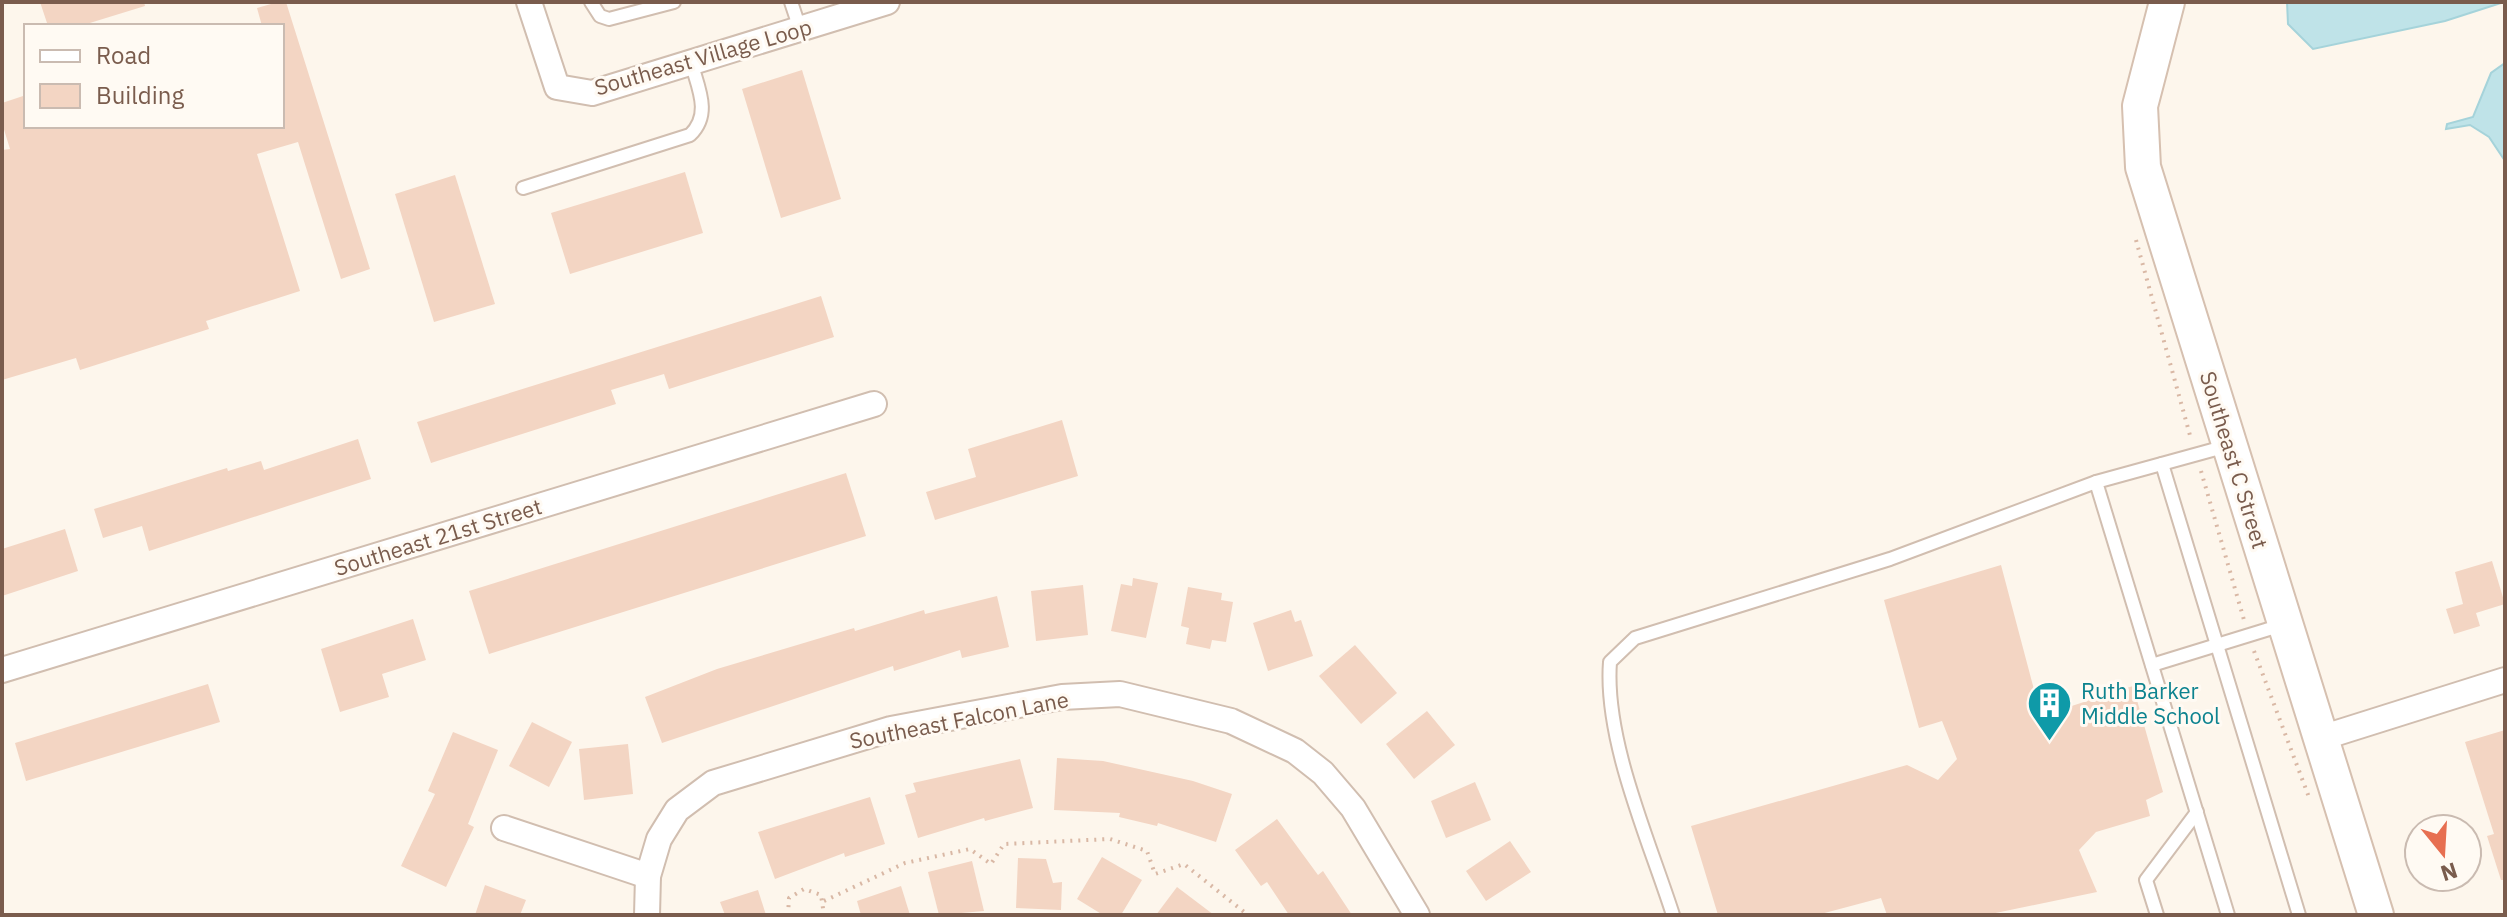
<svg xmlns="http://www.w3.org/2000/svg" width="2507" height="917" font-family="'IBM Plex Sans',sans-serif">
<rect width="100%" height="100%" fill="#fdf6ec"/>
<g fill="#bfe3e8" stroke="#a5d3da" stroke-width="2">
<polygon points="2287,2 2504,2 2445,21 2313,49 2288,24"/>
<polygon points="2505,63 2505,161 2489,137 2470,125 2446,129 2447,124 2473,117 2491,73"/>
</g>
<g fill="#f3d5c3">
<polygon points="40,2 144,2 145,6 80,26 48,26"/>
<polygon points="278,2 286,2 370,269 341,279 298,142 257,154 300,291 206,321 209,329 80,370 76,358 2,380 2,150 10,149 2,123 2,103 26,95 26,126 282,126 282,26 262,26 257,8"/>
<polygon points="802,70 841,199 781,218 742,89"/>
<polygon points="685,172 703,233 570,274 551,213"/>
<polygon points="455,175 495,304 434,322 395,194"/>
<polygon points="821,296 834,337 669,389 664,374 611,390 616,404 431,463 417,422"/>
<polygon points="1062,420 1078,476 935,520 926,492 976,477 968,449"/>
<polygon points="358,439 371,479 149,551 142,526 103,538 94,509 227,468 228,471 261,461 264,470"/>
<polygon points="846,473 866,536 489,654 469,591"/>
<polygon points="65,529 78,571 2,596 2,549"/>
<polygon points="2492,561 2505,604 2476,613 2480,626 2454,634 2446,609 2463,604 2455,572"/>
<polygon points="2001,565 2041,716 2133,686 2163,792 2146,800 2150,816 2096,832 2079,850 2097,892 1986,915 1887,915 1881,898 1817,915 1718,915 1691,826 1907,765 1938,780 1957,759 1942,721 1919,728 1884,600"/>
<polygon points="1133,578 1158,583 1146,638 1111,631 1121,584 1132,586"/>
<polygon points="1083,585 1088,635 1036,641 1031,591"/>
<polygon points="1188,587 1222,593 1221,600 1233,602 1226,642 1212,640 1210,649 1186,644 1189,628 1181,626"/>
<polygon points="997,596 1009,647 962,658 960,650 894,671 893,666 662,743 645,697 717,669 854,628 855,631 924,610 925,614"/>
<polygon points="1291,610 1295,622 1301,620 1313,656 1268,671 1253,623"/>
<polygon points="413,619 426,660 382,674 389,697 340,712 321,649"/>
<polygon points="1355,645 1397,693 1361,724 1319,676"/>
<polygon points="208,684 220,722 26,781 15,743"/>
<polygon points="1427,711 1455,745 1414,779 1386,744"/>
<polygon points="532,722 572,742 549,787 509,766"/>
<polygon points="2505,730 2505,880 2501,880 2487,836 2494,834 2465,742"/>
<polygon points="453,732 498,750 468,824 474,827 446,887 401,866 435,794 428,791"/>
<polygon points="628,744 633,794 584,800 579,749"/>
<polygon points="1057,758 1103,761 1193,781 1232,794 1216,842 1158,823 1157,826 1119,817 1120,813 1054,810"/>
<polygon points="1020,759 1033,808 985,821 984,818 918,838 905,795 916,792 913,783"/>
<polygon points="1475,782 1491,820 1446,838 1431,801"/>
<polygon points="870,797 885,844 845,857 844,853 775,879 758,832"/>
<polygon points="1277,819 1318,875 1323,871 1352,915 1289,915 1267,882 1261,886 1235,850"/>
<polygon points="1510,841 1531,872 1486,901 1466,871"/>
<polygon points="1102,857 1142,880 1121,915 1103,915 1077,899"/>
<polygon points="1018,858 1046,859 1053,883 1062,882 1061,910 1016,908"/>
<polygon points="972,861 984,911 939,915 928,872"/>
<polygon points="485,885 526,900 520,915 475,915"/>
<polygon points="901,886 910,915 861,915 857,901"/>
<polygon points="1177,887 1214,915 1156,915"/>
<polygon points="758,890 766,915 725,915 720,902"/>
</g>
<g fill="none" stroke-linecap="round" stroke-linejoin="round">
<defs>
<g id="lane">
<polyline points="591,2 600,16 609,19 674,2"/>
<polyline points="791,2 800,29"/>
<path d="M523 188 690 135C712 114 698 88 691 62"/>
<polyline points="2227,446 2096,482 2228,915"/>
<polyline points="2162,464 2299,915"/>
<polyline points="2152,665 2282,625"/>
<path d="M1673 915C1649 840 1604 740 1610 662L1635 638 1890 559 2096 482"/>
<polyline points="2157,915 2146,880 2197,812"/>
</g>
<g id="street">
<polyline points="529,2 557,87 592,93 887,2"/>
<polyline points="2,670 874,404"/>
<polyline points="2321,738 2505,680"/>
<polyline points="504,828 648,876"/>
<polyline points="647,915 648,876 659,839 677,810 713,783 891,729 1062,697 1120,694 1231,721 1295,751 1323,773 1353,808 1417,915"/>
</g>
<polyline id="secondary" points="2167,2 2140,106 2143,167 2376,915"/>
</defs>
<use href="#lane" stroke="#d1beb0" stroke-width="16"/>
<use href="#street" stroke="#d1beb0" stroke-width="28"/>
<use href="#secondary" stroke="#d6c0b0" stroke-width="38"/>
<g stroke="#d9b8a5" stroke-width="4" stroke-dasharray="2 6" stroke-linecap="butt">
<polyline points="2136,240 2191,439"/>
<polyline points="2201,471 2244,620"/>
<polyline points="2254,651 2310,800"/>
<polyline points="824,901 905,863 970,849 991,864 1004,844 1110,839 1147,851 1155,874 1184,864 1248,915"/>
<polyline points="788,915 789,898 804,889 821,895 824,915"/>
</g>
<use href="#lane" stroke="#fff" stroke-width="12"/>
<use href="#street" stroke="#fff" stroke-width="24"/>
<use href="#secondary" stroke="#fff" stroke-width="34"/>
</g>
<defs>
<symbol id="building-pin" viewBox="-11 -11 22 30"><path d="M0 17L-7.5 6A9.5 9.5 0 1 1 7.5 6Z" fill="#0f9aa8" stroke="#fffaf3"/><path d="M-4-6H4V6H1V3H-1V6H-4ZM-2.5-4.3h1.7v1.8h-1.7ZM.8-4.3h1.7v1.8H.8ZM-2.5-1h1.7V.8h-1.7ZM.8-1h1.7V.8H.8Z" fill="#fff"/></symbol>
</defs>
<g fill-rule="evenodd">
<use href="#building-pin" x="2024" y="678" width="51" height="69"/>
</g>
<g text-anchor="middle" stroke-width="6" stroke-linejoin="round" paint-order="stroke">
<g font-size="22" fill="#7a5c4d" stroke="#fffaf3">
<text transform="translate(703 57) rotate(-16)" y="8">Southeast Village Loop</text>
<text transform="translate(2234 460) rotate(73)" y="8">Southeast C Street</text>
<text transform="translate(438 537) rotate(-17)" y="8">Southeast 21st Street</text>
<text transform="translate(959 720) rotate(-11)" y="8">Southeast Falcon Lane</text>
</g>
<g font-size="22" fill="#0d838f" stroke="#fffaf3" text-anchor="start">
<text x="2081" y="699">Ruth Barker<tspan x="2081" dy="25">Middle School</tspan></text>
</g>
</g>
<rect width="2507" height="917" fill="none" stroke="#7a5c4d" stroke-width="8"/>
<rect x="24" y="24" width="260" height="104" fill="#fffaf3" stroke="#cabbb1" stroke-width="2"/>
<rect x="40" y="50" width="40" height="12" fill="#ffffff" stroke="#cabbb1" stroke-width="2"/>
<text x="96" y="64" font-size="24" fill="#7a5c4d">Road</text>
<rect x="40" y="84" width="40" height="24" fill="#f3d5c3" stroke="#cabbb1" stroke-width="2"/>
<text x="96" y="104" font-size="24" fill="#7a5c4d">Building</text>
<g transform="translate(2443 853) rotate(162)"><circle r="38" fill="#fffaf3" stroke="#cabbb1" stroke-width="2"/>
<path d="M0-6L14 30L0 20L-14 30Z" fill="#e76f51"/>
<text y="-12" font-size="22" font-weight="bold" text-anchor="middle" fill="#7a5c4d">N</text>
</g>
</svg>
